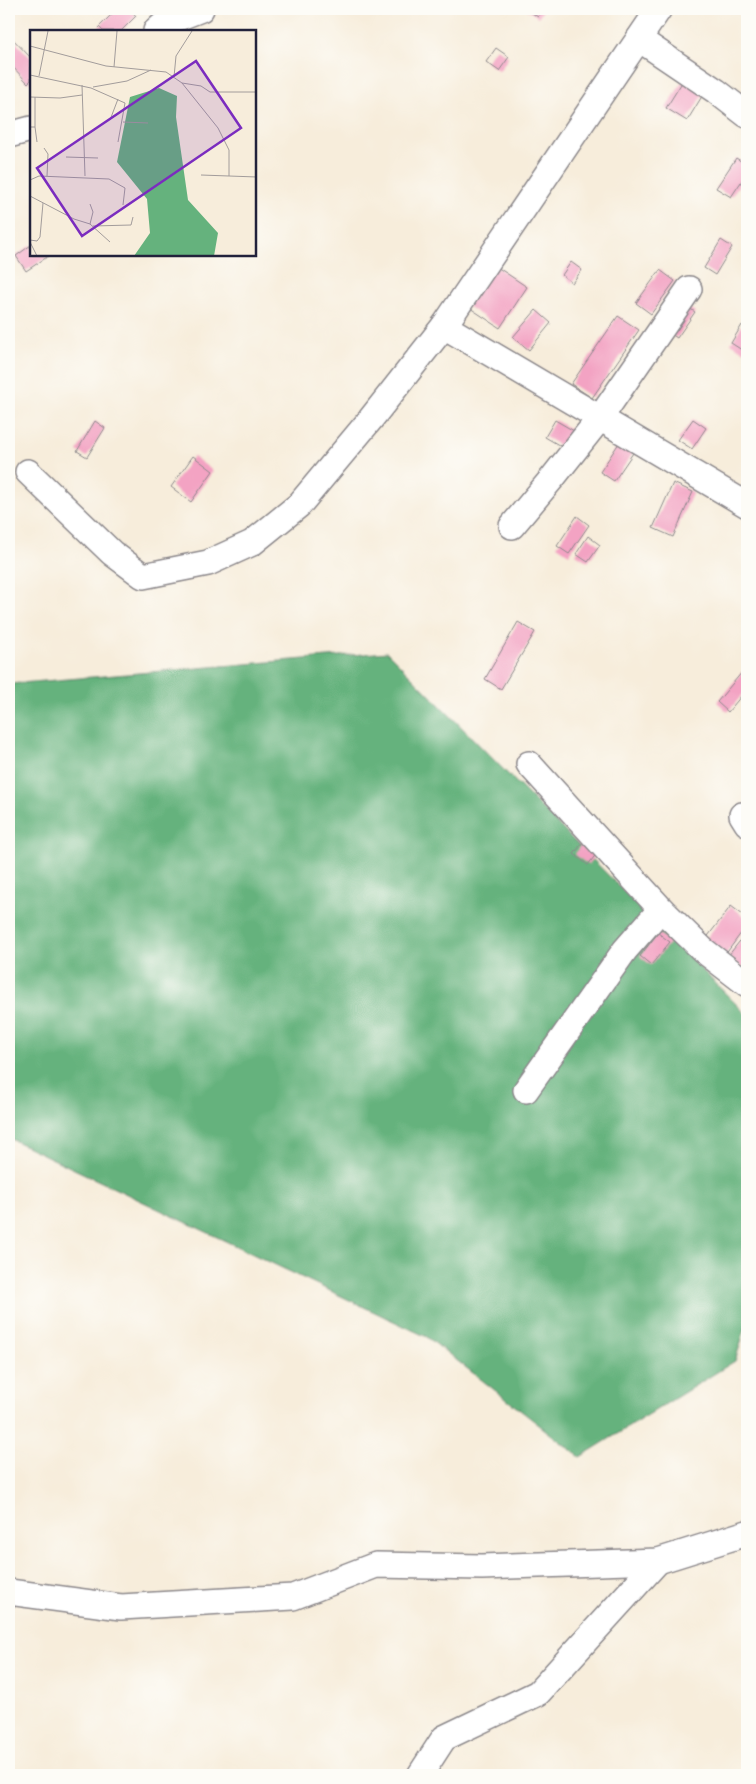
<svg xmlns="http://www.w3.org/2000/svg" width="756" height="1784" font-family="'IM FELL French Canon',serif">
<rect width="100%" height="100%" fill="#fdfcf7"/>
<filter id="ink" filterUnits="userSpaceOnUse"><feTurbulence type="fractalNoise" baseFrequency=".02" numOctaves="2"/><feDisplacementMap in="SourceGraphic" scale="10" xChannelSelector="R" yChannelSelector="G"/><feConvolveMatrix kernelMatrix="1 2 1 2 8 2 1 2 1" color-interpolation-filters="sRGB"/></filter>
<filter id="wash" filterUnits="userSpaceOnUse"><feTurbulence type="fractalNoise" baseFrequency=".0096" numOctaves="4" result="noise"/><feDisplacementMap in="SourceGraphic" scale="20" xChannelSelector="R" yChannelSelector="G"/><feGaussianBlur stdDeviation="1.12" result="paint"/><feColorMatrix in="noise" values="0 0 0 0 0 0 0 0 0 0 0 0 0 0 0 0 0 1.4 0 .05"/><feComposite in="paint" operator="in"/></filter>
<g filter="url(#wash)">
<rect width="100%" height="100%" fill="#f7eddb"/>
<polygon fill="#65b27d" stroke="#446a5c" points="387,652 747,1015 747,1323 735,1361 580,1457 427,1337 9,1138 9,684"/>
<g id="blocks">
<g fill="#f3a3c3">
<polygon points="117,9 130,9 136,16 121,31 103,31 99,27"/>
<polygon points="526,9 544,9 538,17"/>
<polygon points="9,35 31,58 31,80 28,83 9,63"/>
<polygon points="496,48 509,57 499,71 486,62"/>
<polygon points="686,76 707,88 687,121 666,108"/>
<polygon points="736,158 747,165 747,173 731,197 716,188"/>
<polygon points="721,240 732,247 715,275 704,268"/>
<polygon points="31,245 31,255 50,255 26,271 16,256"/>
<polygon points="571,262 582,270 572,283 562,275"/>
<polygon points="494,265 527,287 500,328 467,306"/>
<polygon points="660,270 675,281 651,314 636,303"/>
<polygon points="683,304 695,312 677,338 665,330"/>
<polygon points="536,310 551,323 529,350 513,337"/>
<polygon points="618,316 639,330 592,398 571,384"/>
<polygon points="742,325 747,328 747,349 745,352 731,343"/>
<polygon points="693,419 706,428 692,449 678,440"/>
<polygon points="555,420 574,431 564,448 545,437"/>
<polygon points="95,421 105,428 87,457 77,451"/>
<polygon points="619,443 633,453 614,481 600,472"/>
<polygon points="193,456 213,471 191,502 171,487"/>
<polygon points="673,483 693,492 673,537 653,528"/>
<polygon points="577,516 589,525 569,554 557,546"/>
<polygon points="588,536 600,545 588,562 576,554"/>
<polygon points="518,622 535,632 501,689 485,679"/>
<polygon points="743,671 747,675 747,689 728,712 717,702"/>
<polygon points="586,838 600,849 588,865 574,854"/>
<polygon points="731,906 747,918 747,925 725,955 705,940"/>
<polygon points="747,932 747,962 742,968 728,956"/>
<polygon points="658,933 670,942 651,965 640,956"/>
</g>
</g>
</g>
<g filter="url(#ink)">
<use href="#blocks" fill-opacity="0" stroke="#8c888b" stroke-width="1"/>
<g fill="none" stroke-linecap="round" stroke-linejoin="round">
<defs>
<g id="minor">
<polyline points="156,31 165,23 201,9"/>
<polyline points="639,39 716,91 747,115"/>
<polyline points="9,135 31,129"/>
<polyline points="444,326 747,505"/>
<polyline points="28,472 112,553 143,576 208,563 252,543 299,505 370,420 444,326 659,9"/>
<polyline points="512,526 554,476 600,418 689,289"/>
<polyline points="529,764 661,909 703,950 747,984"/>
<polyline points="742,815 747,823"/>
<polyline points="526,1090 625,950 661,909"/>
<polyline points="9,1592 121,1607 293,1597 376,1565 482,1567 658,1561 747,1533"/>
<polyline points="420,1775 444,1738 538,1693 658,1561"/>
</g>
</defs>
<use href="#minor" stroke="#8c888b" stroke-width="28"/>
<use href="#minor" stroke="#fff" stroke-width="25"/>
</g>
</g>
<g transform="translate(30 30)">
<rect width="226" height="226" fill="#f7eddb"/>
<path d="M129 58 147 66 146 87 158 170 188 203 184 226H104L120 203 117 169 87 132 100 67Z" fill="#65b27d"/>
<path fill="none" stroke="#a29c9b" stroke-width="1" d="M0 16 76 36 136 42 152 53 188 98 199 120V146L227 147M84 37 87 1M0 45 61 58 95 73 88 112M9 46 18 1M144 47 146 26 162 1M152 53 171 56 180 62H227M52 55 55 146M63 57 97 51 121 40M0 67 30 68 52 65M80 90 88 69M93 92 118 93M0 97H5V67M5 97 7 112M14 118 18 124 17 146M36 127 68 128M171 145 199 146M0 150 9 146 79 149 95 158 93 175M0 166 44 189 60 194 80 212M60 174 63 182 60 194M63 196 101 195 103 187M0 210 7 211 10 207 13 173M0 212 7 226"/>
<path fill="#7b2cbf" fill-opacity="0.15" stroke="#7b2cbf" stroke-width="2.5" d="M166 31 211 98 52 206 7 138Z"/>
<rect width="226" height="226" fill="none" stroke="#22223b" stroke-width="2.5"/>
</g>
<rect width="756" height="1784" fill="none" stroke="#fdfcf7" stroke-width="30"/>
</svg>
